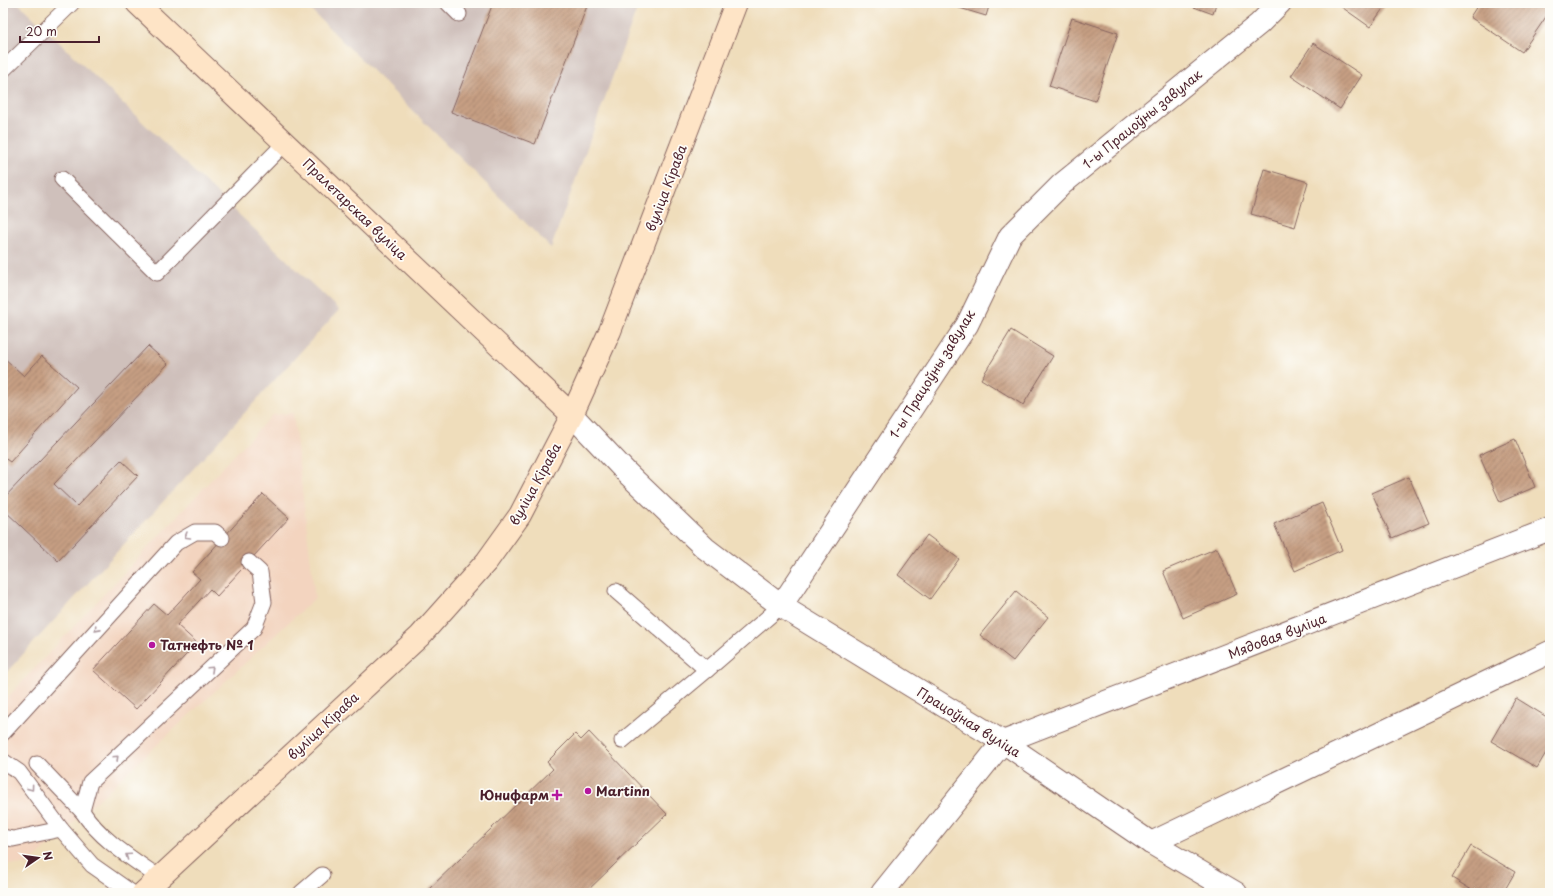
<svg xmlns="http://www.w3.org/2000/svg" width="1553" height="896" font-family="'Playpen Sans',sans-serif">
<defs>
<pattern id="building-hatch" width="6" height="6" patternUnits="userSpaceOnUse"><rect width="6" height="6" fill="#c69f83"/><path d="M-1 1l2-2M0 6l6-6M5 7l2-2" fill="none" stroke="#a3816b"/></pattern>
</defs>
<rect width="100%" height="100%" fill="#fdfcf7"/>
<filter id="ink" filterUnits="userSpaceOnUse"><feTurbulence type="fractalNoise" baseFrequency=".025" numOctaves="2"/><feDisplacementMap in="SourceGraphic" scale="8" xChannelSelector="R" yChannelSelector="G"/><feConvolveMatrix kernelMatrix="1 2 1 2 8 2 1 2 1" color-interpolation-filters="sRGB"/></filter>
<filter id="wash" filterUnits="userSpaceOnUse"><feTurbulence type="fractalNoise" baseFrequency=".012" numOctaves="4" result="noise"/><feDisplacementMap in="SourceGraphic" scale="16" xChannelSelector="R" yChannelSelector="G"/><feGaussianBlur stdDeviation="0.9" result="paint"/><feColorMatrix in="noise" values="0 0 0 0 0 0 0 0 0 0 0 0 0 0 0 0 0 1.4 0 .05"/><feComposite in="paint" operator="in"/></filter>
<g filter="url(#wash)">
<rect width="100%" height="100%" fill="#efddbb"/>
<polygon fill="#f3d4bf" points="293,413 315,598 28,865 4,864 3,702 272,415"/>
<g fill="#cfc0bb">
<polygon points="3,3 18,3 339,310 3,676"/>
<polygon points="304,3 639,3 551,248"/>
</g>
<g id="blocks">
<g fill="url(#building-hatch)">
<polygon points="493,3 578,3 587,6 535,144 451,112"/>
<polygon points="943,3 990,3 986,16"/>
<polygon points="1183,3 1216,3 1213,14"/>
<polygon points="1336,3 1387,3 1370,27"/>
<polygon points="1479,3 1550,3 1550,11 1522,52 1470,17"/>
<polygon points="1072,18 1118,33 1095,101 1049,86"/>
<polygon points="1313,43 1362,75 1340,109 1291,76"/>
<polygon points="1264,169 1308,182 1295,227 1251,214"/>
<polygon points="1011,330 1053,356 1023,405 981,379"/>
<polygon points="148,346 168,364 54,484 77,506 121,460 138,476 58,561 3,509 3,499"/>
<polygon points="42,356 77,387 10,462 3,457 3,357 24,376"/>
<polygon points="1515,439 1535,487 1500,502 1479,455"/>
<polygon points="1409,477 1429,523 1392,538 1372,493"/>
<polygon points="263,494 289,518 217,596 210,589 177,625 197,643 136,709 93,670 154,604 167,615 200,579 192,572"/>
<polygon points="1322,503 1342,550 1295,571 1274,524"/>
<polygon points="927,535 959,559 930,599 898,575"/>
<polygon points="1217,548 1237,594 1183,618 1163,571"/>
<polygon points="1016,591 1048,617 1013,661 980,635"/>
<polygon points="1516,698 1550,719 1550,746 1537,768 1491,741"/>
<polygon points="589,732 667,814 585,893 433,893 429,889 553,769 547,762 575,734 581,740"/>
<polygon points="1471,846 1515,872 1503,893 1477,893 1452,878"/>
</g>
</g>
</g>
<g filter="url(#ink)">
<use href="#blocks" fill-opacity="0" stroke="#84625d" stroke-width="1"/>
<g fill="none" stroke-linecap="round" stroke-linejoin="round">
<defs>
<g id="lane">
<polyline points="448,3 459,14"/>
<polyline points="3,70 72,3"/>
<polyline points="62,179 157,273 285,143"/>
<polyline points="616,591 707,670 781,606"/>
<polyline points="3,733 176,543 195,532 215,532 222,538"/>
<polyline points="622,741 707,670"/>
<polyline points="3,761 19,772 61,829 92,865 132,893"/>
<polyline points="37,764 82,811"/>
<polyline points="3,837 13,839 61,829"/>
<path d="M160 878C131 858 101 840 82 811L90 782 254 628 264 602 260 572 249 562"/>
<polyline points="301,893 322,875"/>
</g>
<g id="street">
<polyline points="572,415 627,473 705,548 781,606 1003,742 1151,843 1236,893"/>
<polyline points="781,606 967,325 1010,236 1062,184 1259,24 1280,3"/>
<polyline points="1151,843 1550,652"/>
<polyline points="882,893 1003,742 1550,529"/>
</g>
<g id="secondary">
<polyline points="137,3 572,415"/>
<polyline points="143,893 420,636 487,561 520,515 572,415 610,331 736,3"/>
</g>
</defs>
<use href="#lane" stroke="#84625d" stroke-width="17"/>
<use href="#street" stroke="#84625d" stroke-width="24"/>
<use href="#secondary" stroke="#84625d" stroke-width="24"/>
<use href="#lane" stroke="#fff" stroke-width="15"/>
<use href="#street" stroke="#fff" stroke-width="22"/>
<use href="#secondary" stroke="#fee4c6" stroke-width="22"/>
</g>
<defs><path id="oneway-chevron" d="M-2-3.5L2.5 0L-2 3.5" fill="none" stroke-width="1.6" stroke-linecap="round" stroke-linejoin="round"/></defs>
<g stroke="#ae9aa0">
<use href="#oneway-chevron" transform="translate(187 536) rotate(150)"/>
<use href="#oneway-chevron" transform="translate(97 629) rotate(132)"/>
<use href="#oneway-chevron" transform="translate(211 669) rotate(-43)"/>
<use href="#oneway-chevron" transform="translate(116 758) rotate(-43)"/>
<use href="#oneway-chevron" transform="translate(31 788) rotate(54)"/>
<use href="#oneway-chevron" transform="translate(128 856) rotate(-145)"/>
</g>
</g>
<g fill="#b5179e" stroke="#fdfcf7" stroke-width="1.5">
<circle cx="152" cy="645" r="4"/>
<circle cx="588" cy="791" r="4"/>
<path d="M555 789h4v4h4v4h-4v4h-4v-4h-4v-4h4z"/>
</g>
<g text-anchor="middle" stroke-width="3.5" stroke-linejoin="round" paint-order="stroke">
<g font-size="13" fill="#4a1f2b" stroke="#fdfcf7">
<text transform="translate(1142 119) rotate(-39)" y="5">1-ы Працоўны завулак</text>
<text transform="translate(666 188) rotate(-69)" y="5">вуліца Кірава</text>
<text transform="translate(355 209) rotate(44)" y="5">Пралетарская вуліца</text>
<text transform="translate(932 374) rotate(-58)" y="5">1-ы Працоўны завулак</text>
<text transform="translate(535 484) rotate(-61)" y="5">вуліца Кірава</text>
<text transform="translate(1277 636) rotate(-21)" y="5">Мядовая вуліца</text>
<text transform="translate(969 722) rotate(32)" y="5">Працоўная вуліца</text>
<text transform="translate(323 726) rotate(-43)" y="5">вуліца Кірава</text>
</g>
<g font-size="13" font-weight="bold" fill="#4a1f2b" stroke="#fdfcf7" text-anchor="start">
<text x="160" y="650">Татнефть № 1</text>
<text x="596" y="796">Martinn</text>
<text x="549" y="800" text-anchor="end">Юнифарм</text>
</g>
</g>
<rect width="1553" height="896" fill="none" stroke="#fdfcf7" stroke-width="16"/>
<g transform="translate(38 858) rotate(77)" stroke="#fdfcf7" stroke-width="3" paint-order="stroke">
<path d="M0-3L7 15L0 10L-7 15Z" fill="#4a1f2b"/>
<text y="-6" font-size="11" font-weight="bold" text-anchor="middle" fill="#4a1f2b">N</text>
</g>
<path d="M20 36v6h79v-6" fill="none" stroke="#4a1f2b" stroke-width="2"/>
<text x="26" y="36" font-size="12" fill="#4a1f2b" stroke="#fdfcf7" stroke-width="3" paint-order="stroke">20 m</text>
</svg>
